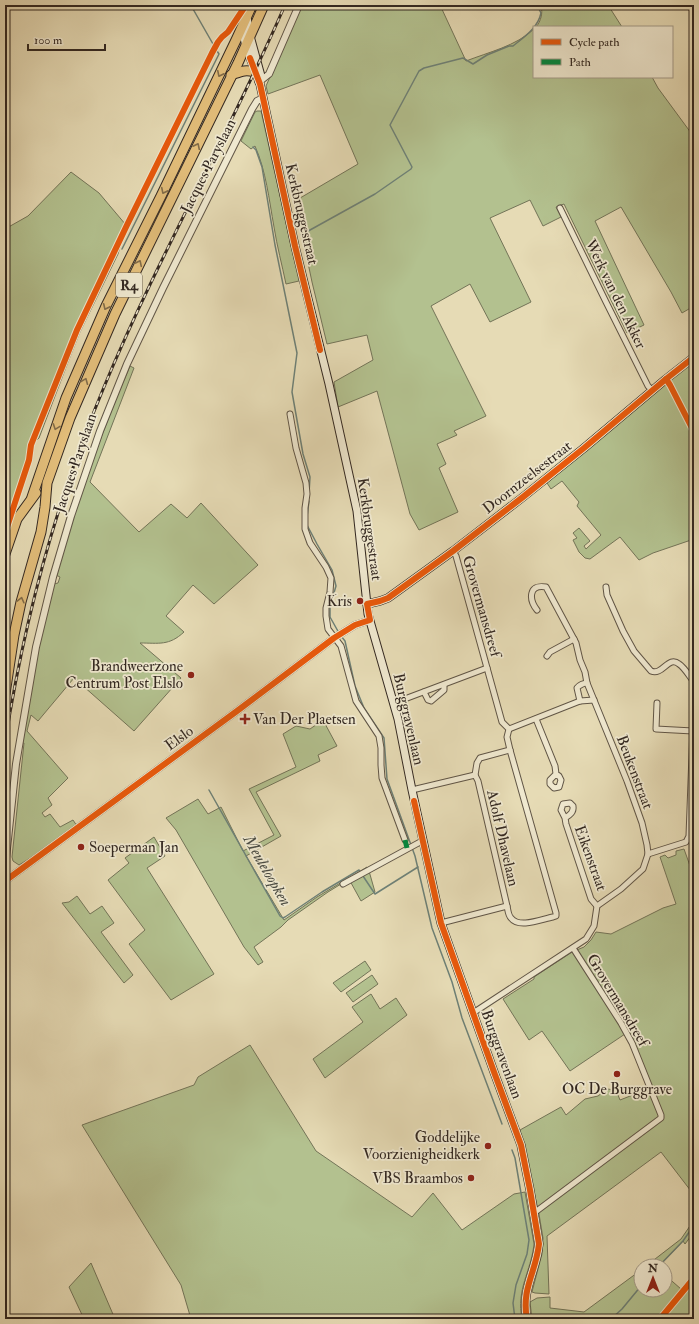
<svg xmlns="http://www.w3.org/2000/svg" width="699" height="1324" font-family="'IM FELL Double Pica',serif">
<rect width="100%" height="100%" fill="#e6dbb5"/>
<filter id="stains"><feTurbulence type="fractalNoise" baseFrequency=".005" numOctaves="4"/><feColorMatrix values="0 0 0 0 .2 0 0 0 0 .09 0 0 0 0 .02 0 0 0 .5 -.17"/></filter>
<radialGradient id="worn" r=".72"><stop offset=".6" stop-color="#630" stop-opacity="0"/><stop offset="1" stop-color="#630" stop-opacity=".3"/></radialGradient>
<g fill="#b3c18f" stroke="#737458">
<path d="M302 5H440L466 61C489 52 516 46 534 29V77H652L658 88 694 137V306L682 313 671 292 621 207 595 221 644 325 627 333 564 204 556 207 561 217 543 226 530 200 490 218 531 302 490 322 470 284 431 306 486 416 454 431 457 435 437 444 446 464 439 468 458 512 419 530 410 514 377 391 338 407 334 382 373 360 367 335 327 344 312 282 295 201 358 164 320 75 268 94 266 86Z"/>
<path d="M543 5H608L622 27H536C541 21 543 13 541 6Z"/>
<path d="M257 111H261L299 281 286 284C282 265 277 246 274 227 269 199 266 171 255 146L251 149 241 141 255 112Z"/>
<polygon points="71,172 99,193 126,225 118,254 80,332 68,362 39,438 35,442 31,441 28,460 5,529 5,229 28,216"/>
<polygon points="694,360 694,539 653,553 639,560 620,537 590,559 585,558 579,552 573,540 577,538 573,533 579,528 590,541 584,546 586,549 601,535 577,506 579,502 562,481 551,489 547,483 665,384 670,381 670,380"/>
<path d="M130 366 134 368 90 482 139 532 171 504 187 518 201 503 258 565 214 604 193 585 166 616 184 632C169 646 159 643 140 643L181 678 134 731 74 678 38 721 31 715 27 731 68 778 48 798 52 805 42 813 45 817 50 814 60 827 73 820 77 826 45 849 19 865 13 861 12 857 24 743H21L39 643 54 584 58 583 60 577 56 575C77 504 100 434 130 366Z"/>
<polygon points="323,720 337,746 318,755 320,761 256,792 281,836 246,856 284,920 317,897 367,867 367,868 328,892 288,920 281,927 254,947 263,962 258,965 244,947 176,830 166,818 198,799 208,814 221,807 243,851 274,835 249,789 296,767 283,734 296,726 310,729"/>
<polygon points="154,837 165,856 147,868 214,974 171,1000 129,944 145,930 108,880 129,863 125,858"/>
<polygon points="684,849 694,877 694,1195 661,1152 547,1236 549,1294 535,1293 532,1292 533,1288 542,1254 543,1238 539,1214 520,1130 561,1107 566,1115 585,1099 598,1096 607,1089 616,1090 620,1100 648,1089 631,1044 625,1034 570,1071 542,1031 529,1040 503,999 534,979 534,977 572,952 584,947 591,940 596,932 611,934 663,908 676,904 660,857 665,855 668,858 676,855 676,851"/>
<polygon points="369,871 375,892 361,901 350,881"/>
<polygon points="77,896 90,914 102,906 114,923 101,932 133,975 124,983 62,903 69,902"/>
<polygon points="365,961 371,970 341,992 333,983"/>
<polygon points="372,975 378,984 353,1002 346,993"/>
<polygon points="371,994 380,1009 396,998 407,1015 325,1078 313,1059 363,1022 352,1007"/>
<path d="M250 1045 316 1151 412 1217 433 1193 462 1230 514 1194 525 1192 534 1244C531 1272 516 1289 522 1319H191L181 1285 82 1125 194 1085 198 1077Z"/>
<polygon points="694,1220 694,1232 685,1244 683,1241 659,1266 646,1266 681,1239"/>
<polygon points="91,1263 115,1319 84,1319 69,1287"/>
<polygon points="641,1270 641,1290 665,1290 665,1275 681,1289 657,1319 532,1319 530,1302 537,1298 550,1297 550,1308 584,1312"/>
<polygon points="694,1282 694,1319 663,1319 678,1300"/>
</g>
<g fill="none" stroke-linecap="round" stroke-linejoin="round">
<g stroke="#6e8076" stroke-width="1.5">
<polyline points="192,5 193,9 213,44"/>
<polyline points="253,147 256,150 262,167 275,245 297,353 292,392 303,454 310,477 309,493"/>
<path d="M301 235 375 194 411 169 412 167 390 125 419 71 424 68 463 58 473 64 487 55 509 46H513C524 37 538 28 541 13L537 5"/>
<polyline points="122,249 219,54 217,51"/>
<polyline points="307,517 309,501"/>
<polyline points="307,525 317,544 332,570 336,586 330,606 330,617 339,633"/>
<polyline points="341,636 345,641 355,686 364,708 384,738 387,779 415,856 432,928 452,982 462,1018 502,1124"/>
<polyline points="209,790 280,916 283,918 285,917 322,892 359,870 375,894 418,867"/>
<polyline points="512,1150 515,1158 529,1240 527,1254 516,1285 513,1303 515,1319"/>
<polyline points="659,1266 683,1241 694,1225"/>
<polyline points="611,1319 622,1309 641,1286"/>
</g>
<defs>
<g id="minor">
<polyline points="689,5 694,12"/>
<polyline points="560,208 606,302 648,386 652,390"/>
<polyline points="290,414 296,448 306,483 307,494 305,508 305,529 310,543 326,567 331,578 330,592 326,608 326,616 328,629 341,646 356,701 379,736 381,748 381,765 382,778 405,840"/>
<path d="M606 587 607 595 623 631 634 651 651 671C663 676 668 655 679 664 685 668 689 676 694 682"/>
<polyline points="547,656 550,652 574,639"/>
<polyline points="424,692 428,700 431,701 444,690 444,685"/>
<path d="M580 701 577 688C579 685 584 683 587 683"/>
<polyline points="394,703 487,668"/>
<polyline points="657,703 656,729 693,731"/>
<polyline points="536,719 555,766 556,774 559,776 561,780 559,787 554,788 550,784 550,780 556,774"/>
<polyline points="509,729 580,701 594,700"/>
<polyline points="475,775 477,763 480,758 510,750"/>
<polyline points="412,790 475,775 478,781 507,906"/>
<path d="M565 818C570 815 574 812 573 806L570 803 563 804 561 810 565 818 566 824 591 899 597 906"/>
<polyline points="648,854 686,842 689,836 694,700"/>
<polyline points="343,884 422,841"/>
<path d="M441 923 507 906C508 910 508 915 511 918 519 929 542 919 553 917L556 916V913L510 750 507 737 509 729 502 722 456 556 453 551"/>
<path d="M473 1013 586 939 594 926 597 906 621 889 643 869 648 854 647 845 642 823 627 781 587 683 585 672 580 660 576 643 546 587C528 584 529 600 537 610"/>
<polyline points="534,1213 661,1118 661,1115 632,1043 621,1023 573,948"/>
<polyline points="660,1319 694,1278"/>
</g>
<g id="tertiary">
<polyline points="259,82 269,74 299,5"/>
<polyline points="5,867 16,764 36,647 53,577 71,516 100,431 127,364 163,288 252,109 257,101 263,98"/>
<polyline points="5,881 237,711 334,638 355,625 370,620"/>
</g>
<g id="secondary">
<polyline points="247,17 250,36 261,76 259,82"/>
<path d="M242 28 246 47 260 84 295 246 329 384 357 511 368 614 398 719 412 790 441 923 494 1072 521 1145 530 1190 539 1244C536 1272 521 1289 527 1319"/>
<polyline points="367,604 380,601 388,598 453,551 523,497 584,448 666,379 694,357"/>
</g>
<g id="trunk">
<path d="M231 75C240 72 245 69 254 72"/>
<polyline points="32,497 66,398 106,306 161,196 237,38 252,5"/>
<polyline points="5,554 17,519 36,493"/>
<polyline points="5,694 14,635 21,602 41,532 45,507 47,483 70,418 115,314 238,63 264,5"/>
</g>
</defs>
<use href="#minor" stroke="#605546" stroke-width="7"/>
<use href="#tertiary" stroke="#605546" stroke-width="8"/>
<use href="#secondary" stroke="#332821" stroke-width="9"/>
<use href="#trunk" stroke="#332821" stroke-width="11"/>
<use href="#minor" stroke="#efe8cf" stroke-width="5"/>
<use href="#tertiary" stroke="#efe8cf" stroke-width="6"/>
<use href="#secondary" stroke="#efe8cf" stroke-width="7"/>
<use href="#trunk" stroke="#e3be7a" stroke-width="9"/>
<defs>
<path id="rail" d="M5 743C24 621 56 501 104 387 158 257 229 134 285 5"/>
</defs>
<use href="#rail" stroke="#332821" stroke-width="3"/>
<use href="#rail" stroke="#efe8cf" stroke-width="1.5" stroke-dasharray="4.5" stroke-linecap="butt"/>
<polyline stroke="#00873e" stroke-width="5" stroke-dasharray="10 5" stroke-linecap="butt" points="405,840 407,848"/>
<defs>
<g id="cycleway">
<polyline points="250,58 260,84 295,246 320,350"/>
<polyline points="666,379 670,385 694,432"/>
<polyline points="5,533 29,460 31,445 77,330 127,225 212,53 218,42 222,37 228,32 246,5"/>
<path d="M414 801 441 923 494 1072 521 1145 530 1190 539 1244C536 1272 521 1289 527 1319"/>
<polyline points="5,881 237,711 334,638 355,625 370,620 367,604 380,601 388,598 453,551 523,497 584,448 666,379 694,357"/>
<polyline points="660,1319 694,1278"/>
</g>
</defs>
<use href="#cycleway" stroke="#efe8cf" stroke-width="8"/>
<use href="#cycleway" stroke="#e8590c" stroke-width="6"/>
</g>
<defs><path id="oneway-chevron" d="M-2-3.5L2.5 0L-2 3.5" fill="none" stroke-width="1.6" stroke-linecap="round" stroke-linejoin="round"/></defs>
<g stroke="#826c49">
<use href="#oneway-chevron" transform="translate(220 74) rotate(116)"/>
<use href="#oneway-chevron" transform="translate(197 146) rotate(-64)"/>
<use href="#oneway-chevron" transform="translate(164 191) rotate(116)"/>
<use href="#oneway-chevron" transform="translate(139 263) rotate(-64)"/>
<use href="#oneway-chevron" transform="translate(106 307) rotate(115)"/>
<use href="#oneway-chevron" transform="translate(85 381) rotate(-68)"/>
<use href="#oneway-chevron" transform="translate(56 427) rotate(110)"/>
<use href="#oneway-chevron" transform="translate(21 600) rotate(-76)"/>
</g>
<g fill="#8f2418" stroke="#efe8cf" stroke-width="1.5">
<circle cx="360" cy="601" r="4"/>
<circle cx="191" cy="675" r="4"/>
<path d="M243 713h4v4h4v4h-4v4h-4v-4h-4v-4h4z"/>
<circle cx="81" cy="847" r="4"/>
<circle cx="617" cy="1074" r="4"/>
<circle cx="488" cy="1146" r="4"/>
<circle cx="471" cy="1178" r="4"/>
</g>
<g text-anchor="middle" stroke-width="3.5" stroke-linejoin="round" paint-order="stroke">
<rect fill="#efe8cf" stroke="#6b6255" stroke-width="1" x="116" y="273" width="26" height="24" rx="3"/>
<g font-size="14" font-weight="bold" fill="#332821">
<text x="129" y="290">R4</text>
</g>
<g font-size="15" fill="#332821" stroke="#efe8cf">
<text transform="translate(208 166) rotate(-63)" y="5">Jacques Paryslaan</text>
<text transform="translate(302 214) rotate(77)" y="5">Kerkbruggestraat</text>
<text transform="translate(616 294) rotate(64)" y="5">Werk van den Akker</text>
<text transform="translate(75 463) rotate(-71)" y="5">Jacques Paryslaan</text>
<text transform="translate(527 477) rotate(-38)" y="5">Doornzeelsestraat</text>
<text transform="translate(370 529) rotate(82)" y="5">Kerkbruggestraat</text>
<text transform="translate(482 606) rotate(74)" y="5">Grovermansdreef</text>
<text transform="translate(409 719) rotate(77)" y="5">Burggravenlaan</text>
<text transform="translate(179 738) rotate(-36)" y="5">Elslo</text>
<text transform="translate(635 772) rotate(69)" y="5">Beukenstraat</text>
<text transform="translate(503 838) rotate(77)" y="5">Adolf Dhavelaan</text>
<text transform="translate(591 858) rotate(70)" y="5">Eikenstraat</text>
<text transform="translate(618 1000) rotate(59)" y="5">Grovermansdreef</text>
<text transform="translate(502 1054) rotate(70)" y="5">Burggravenlaan</text>
</g>
<g font-size="15" fill="#332821" stroke="#efe8cf" text-anchor="end">
<text x="352" y="606">Kris</text>
<text x="183" y="671">Brandweerzone<tspan x="183" dy="17">Centrum Post Elslo</tspan></text>
<text x="253" y="724" text-anchor="start">Van Der Plaetsen</text>
<text x="89" y="852" text-anchor="start">Soeperman Jan</text>
<text x="617" y="1094" text-anchor="middle">OC De Burggrave</text>
<text x="480" y="1142">Goddelijke<tspan x="480" dy="17">Voorzienigheidkerk</tspan></text>
<text x="463" y="1183">VBS Braambos</text>
</g>
<g font-size="16" font-style="italic" fill="#4c4d44" stroke="#efe8cf">
<text transform="translate(268 870) rotate(60)" y="6">Meuleloopken</text>
</g>
</g>
<rect width="699" height="1324" fill="none" stroke="#e6dbb5" stroke-width="20"/>
<rect x="6" y="6" width="687" height="1312" fill="none" stroke="#332821" stroke-width="2"/>
<rect x="10" y="10" width="679" height="1304" fill="none" stroke="#332821"/>
<rect x="533" y="26" width="140" height="52" fill="#efe8cf" stroke="#a49b89"/>
<rect x="541" y="39" width="20" height="6" fill="#e8590c" stroke="#a49b89"/>
<text x="569" y="46" font-size="12" fill="#332821">Cycle path</text>
<rect x="541" y="59" width="20" height="6" fill="#00873e" stroke="#a49b89"/>
<text x="569" y="66" font-size="12" fill="#332821">Path</text>
<g transform="translate(653 1278)"><circle r="19" fill="#efe8cf" stroke="#a49b89"/>
<path d="M0-3L7 15L0 10L-7 15Z" fill="#8f2418"/>
<text y="-6" font-size="11" font-weight="bold" text-anchor="middle" fill="#332821">N</text>
</g>
<path d="M28 44v6h77v-6" fill="none" stroke="#332821" stroke-width="2"/>
<text x="34" y="44" font-size="12" fill="#332821" stroke="#efe8cf" stroke-width="3" paint-order="stroke">100 m</text>
<rect width="100%" height="100%" filter="url(#stains)"/>
<rect width="100%" height="100%" fill="url(#worn)"/>
</svg>
